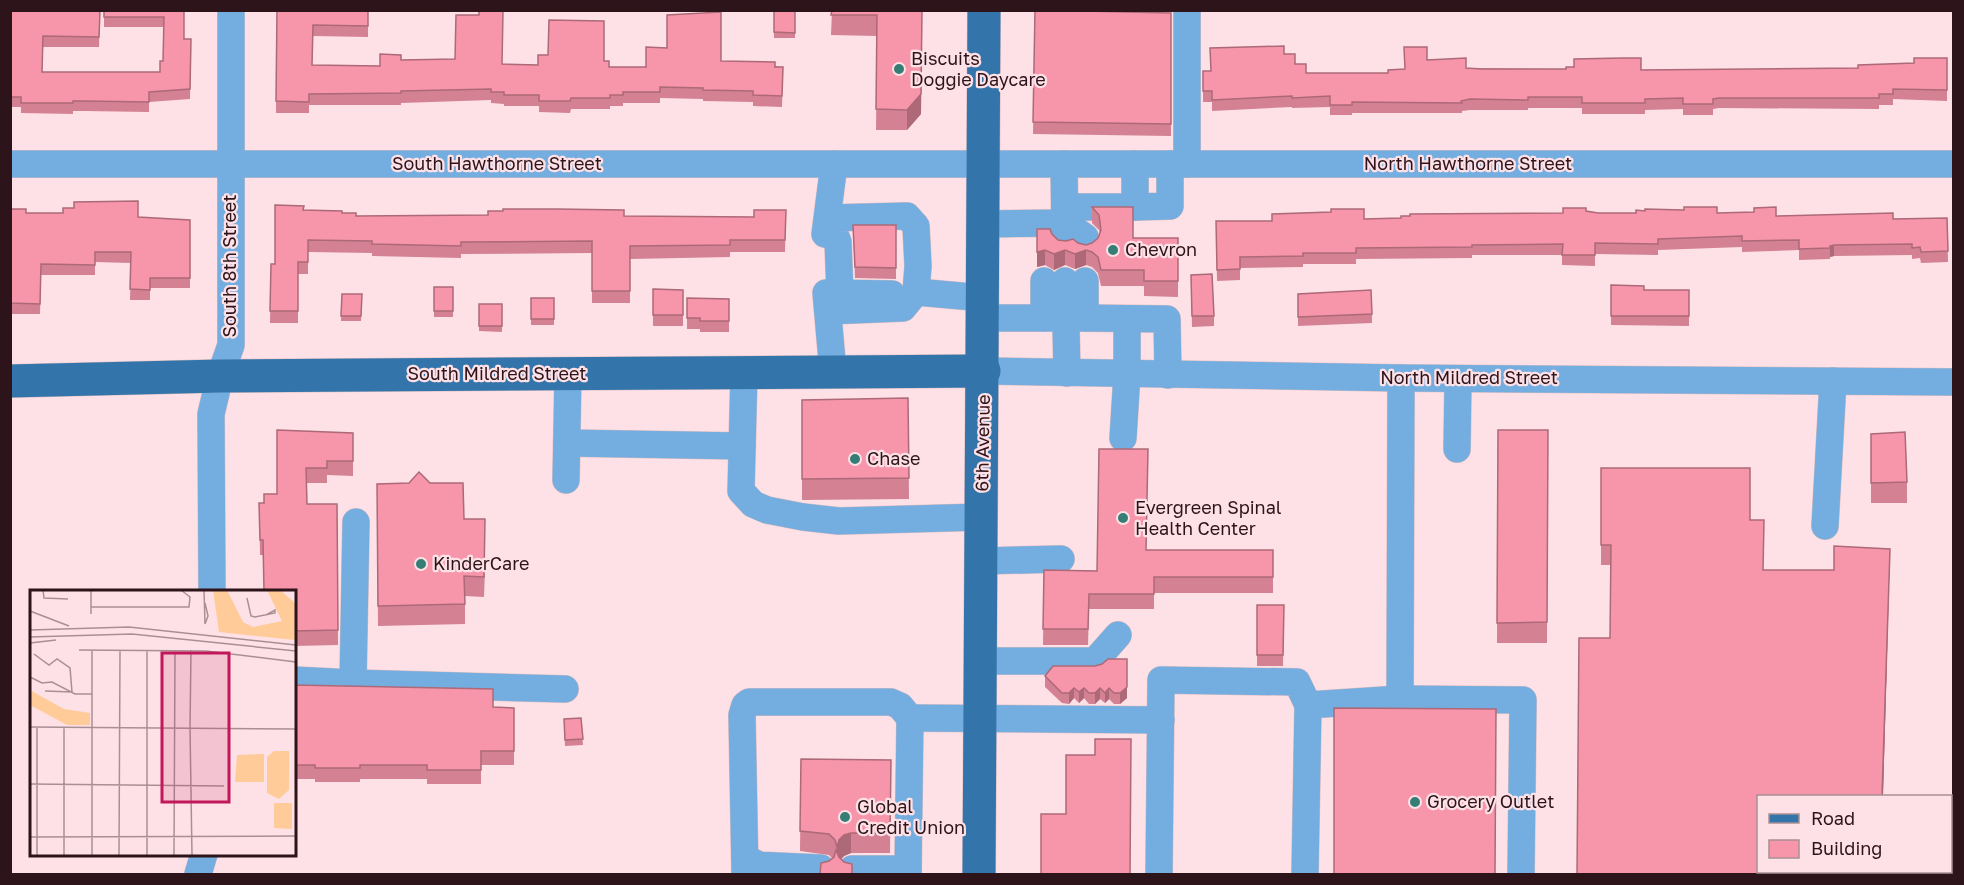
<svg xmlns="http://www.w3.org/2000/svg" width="1964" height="885" font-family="'Golos Text',sans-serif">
<rect width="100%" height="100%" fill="#fde1e6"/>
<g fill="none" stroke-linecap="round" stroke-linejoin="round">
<defs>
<g id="minor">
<polyline points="10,164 1954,164"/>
<polyline points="1064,164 1065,241"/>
<polyline points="1135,164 1135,207 1170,206 1170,164"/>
<polyline points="1187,164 1187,10"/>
<polyline points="1065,207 1135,207"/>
<polyline points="984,224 1065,223 1085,237 1085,245"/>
<polyline points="825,234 834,164"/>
<polyline points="1044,281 1044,318"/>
<polyline points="1065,281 1067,373"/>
<polyline points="916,292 984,298"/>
<polyline points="826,293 833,372"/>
<polyline points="828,311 903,308 916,292 918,266 916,226 907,216 828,218 838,242 840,293 892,294 903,308"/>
<polyline points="984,318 1085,318 1085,281"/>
<polyline points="1085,318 1167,319 1168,375"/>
<polyline points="984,371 1401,378 1954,382"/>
<polyline points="744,372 741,491 753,504 767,510 803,517 839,521 982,517"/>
<polyline points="1123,438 1127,374 1127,319"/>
<polyline points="567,443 742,446"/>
<polyline points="1457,449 1458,379"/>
<polyline points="566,480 568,373"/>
<polyline points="1825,526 1833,381"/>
<polyline points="981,561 1061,559"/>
<polyline points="212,591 211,414 220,376 231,345 231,10"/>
<polyline points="980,661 1095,661 1118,635"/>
<polyline points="294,680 353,683 565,689"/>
<polyline points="353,683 356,522"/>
<polyline points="1400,699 1401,378"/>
<polyline points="1308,705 1400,699 1523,700 1521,874"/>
<polyline points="910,718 1161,720"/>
<polyline points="745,858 759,865 821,868"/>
<polyline points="852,869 908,869"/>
<polyline points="198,874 204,854"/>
<polyline points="745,874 742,715 745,705 749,702 891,702 900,706 910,718 908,874"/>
<polyline points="1159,874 1161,680 1297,682 1308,705 1305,874"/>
</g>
<g id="major">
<polyline points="10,381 220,376 984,371"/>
<polyline points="979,874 984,10"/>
</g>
</defs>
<use href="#minor" stroke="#d7bcc1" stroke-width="28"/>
<use href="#major" stroke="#d7bcc1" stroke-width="34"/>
<use href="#minor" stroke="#74addf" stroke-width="27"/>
<use href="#major" stroke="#3375aa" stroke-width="33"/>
</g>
<g fill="#d48193">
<polygon points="10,10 100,10 99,47 43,47 42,72 160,72 163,61 163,27 104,27 104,10 184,10 184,39 191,39 190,99 149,102 149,112 84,111 73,111 73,114 21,113 21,107 10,107"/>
<polygon points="277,10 368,10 368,37 313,36 312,65 380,66 401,60 502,64 538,65 604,61 609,67 646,67 721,61 783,67 782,107 753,106 753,102 703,101 703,99 660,98 660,103 623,103 623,106 610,106 610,109 571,109 570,113 539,112 539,106 504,106 504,104 491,103 491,100 401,103 401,105 309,105 309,113 276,113"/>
<rect x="774" y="10" width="21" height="28"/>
<polygon points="832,10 922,10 921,114 907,130 876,130 877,36 831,35"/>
<polygon points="1035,10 1171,13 1171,136 1033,134"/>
<polygon points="1284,54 1306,73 1388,73 1405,69 1427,60 1466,68 1641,70 1858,68 1914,63 1947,58 1947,101 1893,99 1893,105 1879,105 1879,109 1719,108 1713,109 1713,115 1683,115 1683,109 1645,110 1645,114 1582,114 1582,108 1528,108 1528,110 1470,110 1462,111 1462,113 1352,113 1352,115 1330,115 1330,107 1292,108 1292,107 1212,111 1212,102 1203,102 1203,71 1211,71"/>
<polygon points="1092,207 1133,238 1178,238 1178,297 1144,296 1144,286 1101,286 1098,273 1092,267 1086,265 1075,269 1065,265 1054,270 1045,265 1037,267 1037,229 1052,234 1058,240 1086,245 1092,243 1098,238 1100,234 1099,230 1092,223"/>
<polygon points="10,209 26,213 190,220 190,288 150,288 150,300 130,300 131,263 95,262 95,275 41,275 40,314 10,314"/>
<polygon points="304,210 342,213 356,216 624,216 754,217 786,210 785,252 730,252 730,257 630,259 630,303 592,303 592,253 461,254 461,258 372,256 372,253 308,252 308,274 298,274 298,323 270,323 271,264 275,264"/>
<polygon points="1586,211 1598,213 1717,213 1776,216 1893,219 1947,218 1948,262 1921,263 1920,258 1912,259 1912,255 1834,256 1830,257 1830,259 1799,260 1799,250 1742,252 1742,247 1658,250 1658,255 1595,254 1595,266 1562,265 1562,255 1472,255 1472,258 1356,259 1356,264 1303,264 1303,267 1240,268 1240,280 1217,281 1216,221 1272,221 1364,219 1563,213"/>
<polygon points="853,225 896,225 896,279 855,278"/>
<polygon points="1191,275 1214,316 1214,326 1192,327"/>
<polygon points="1611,285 1644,290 1689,290 1689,326 1611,325"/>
<rect x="434" y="287" width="19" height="30"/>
<polygon points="653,289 683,290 683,326 653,326"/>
<polygon points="342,294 362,294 361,321 341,321"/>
<polygon points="1298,294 1372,314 1372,323 1298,326"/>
<rect x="531" y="298" width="23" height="27"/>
<polygon points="687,298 729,299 729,332 700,332 700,329 687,329"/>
<polygon points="479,304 502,304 502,332 479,331"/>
<polygon points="908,398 909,499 802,500 802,400"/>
<polygon points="277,430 353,433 353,476 327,475 327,483 306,483 307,504 337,504 338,645 294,646 294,591 263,555 260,555 259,503 264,503 277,494"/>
<polygon points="1498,430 1548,430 1547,643 1497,643"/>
<polygon points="1871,434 1907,482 1907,503 1871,503"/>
<polygon points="1601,468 1750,468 1750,520 1764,520 1763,570 1834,570 1834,546 1890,549 1883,796 1758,796 1758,872 1881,872 1881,874 1577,874 1579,638 1610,638 1610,565 1601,565"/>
<polygon points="377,484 464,519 485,539 484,597 465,596 465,624 378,626"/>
<polygon points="1147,550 1273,550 1273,593 1154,593 1154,609 1089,609 1088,645 1043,645 1044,570 1097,571"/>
<polygon points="1257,605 1284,605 1283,666 1257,666"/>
<polygon points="1095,666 1127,698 1120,704 1114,704 1109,699 1105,703 1100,699 1095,704 1089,704 1084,698 1079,703 1074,698 1069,704 1062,703 1045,687 1045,676"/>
<polygon points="294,685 493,707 514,708 514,765 481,765 481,784 427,784 427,779 360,779 360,782 315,782 315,779 294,779"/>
<polygon points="581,718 583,745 565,746 564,719"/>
<polygon points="801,759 891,760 890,853 851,853 844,856 841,859 829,861 832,858 829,855 800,851"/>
</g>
<g fill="#ad6978">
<polygon points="922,10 921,114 907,130 907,110"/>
<polygon points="1834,245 1834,256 1830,257 1830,246"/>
<polygon points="1045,250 1045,265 1037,267 1037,252"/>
<polygon points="1065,250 1065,265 1054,270 1054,254"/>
<polygon points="1086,250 1086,265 1075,269 1075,254"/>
<polygon points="485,519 485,539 484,597 484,577"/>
<polygon points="1890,549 1883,796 1882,796"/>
<polygon points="1127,687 1127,698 1120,704 1120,693"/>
<polygon points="1074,688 1074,698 1069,704 1069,693"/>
<polygon points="1084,688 1084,698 1079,703 1079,692"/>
<polygon points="1100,688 1100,699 1095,704 1095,693"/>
<polygon points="1109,688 1109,699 1105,703 1105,693"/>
<polygon points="851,833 851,853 844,856 839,861 837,868 837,847 839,840 844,835"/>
</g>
<g fill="#f796ab" stroke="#ad6978" stroke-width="1.5">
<polygon points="10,10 100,10 99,37 43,36 42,72 160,72 160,61 163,61 164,17 104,17 104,10 184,10 184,39 191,39 190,89 149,92 149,102 84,101 73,101 73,103 21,103 21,97 10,97"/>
<polygon points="277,10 368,10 368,26 313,25 312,65 380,66 380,54 401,55 401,60 455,59 456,15 479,15 479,11 503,11 502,64 538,65 538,55 548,55 549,20 604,21 604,61 609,61 609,67 646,67 646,47 667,48 667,15 721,12 721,61 775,62 775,67 783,67 782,96 753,95 753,91 703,90 703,88 660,87 660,92 623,92 623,95 610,95 610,98 571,98 570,101 539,101 539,95 504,95 504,92 491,92 491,89 401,91 401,93 309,94 309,102 276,101"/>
<polygon points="774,10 795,10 795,33 774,32"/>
<polygon points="832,10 922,10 921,94 907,110 876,109 877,15 831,15"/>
<polygon points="1035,10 1171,13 1171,124 1033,122"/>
<polygon points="1284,46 1284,54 1295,54 1295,64 1306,64 1306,73 1388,73 1388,70 1405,69 1404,47 1427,47 1427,60 1466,58 1466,68 1482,69 1566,69 1566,67 1574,67 1574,59 1623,58 1641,58 1641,70 1858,68 1858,65 1914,63 1914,58 1947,58 1947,90 1893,89 1893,94 1879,94 1879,98 1719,98 1713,99 1713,104 1683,104 1683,98 1645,99 1645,103 1582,103 1582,97 1528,97 1528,100 1470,99 1461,101 1462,103 1352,102 1352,105 1330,105 1330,96 1292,98 1292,96 1212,100 1212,91 1203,91 1203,71 1211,71 1210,48"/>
<polygon points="138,201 138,217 190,220 190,278 150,278 150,290 130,289 131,252 95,252 95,265 41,264 40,304 10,303 10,209 26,209 26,213 63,213 63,208 74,208 74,202"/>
<polygon points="275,205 304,206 303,210 342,211 342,213 356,213 356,216 488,215 488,211 503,211 503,209 556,209 624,210 624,216 754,217 754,210 786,210 785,240 730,240 730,245 630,246 630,291 592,291 592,241 461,242 461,246 372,244 372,241 308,240 308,262 298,262 298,311 270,311 271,264 275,264"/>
<polygon points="1092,207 1133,207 1133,238 1178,238 1178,281 1144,281 1144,270 1101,270 1098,257 1092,252 1086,250 1075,254 1065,250 1054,254 1045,250 1037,252 1037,229 1050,229 1052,234 1058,240 1066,241 1073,239 1078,243 1086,245 1092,243 1098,238 1101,230 1099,215"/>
<polygon points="1684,207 1717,207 1717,213 1754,212 1754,208 1776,207 1776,216 1893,213 1893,219 1947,218 1948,251 1921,252 1920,247 1912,248 1912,244 1834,245 1830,246 1830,248 1799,249 1799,240 1742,241 1742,236 1658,239 1658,244 1595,243 1595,255 1562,255 1563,244 1472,245 1472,247 1356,248 1356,253 1303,253 1303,256 1240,257 1240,269 1217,270 1216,221 1272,221 1272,214 1331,212 1331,209 1364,209 1364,219 1401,218 1401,216 1410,216 1410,214 1563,213 1563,208 1586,208 1586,211 1598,213 1636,213 1636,210 1645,211 1645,209 1684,210"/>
<polygon points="853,225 896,225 896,268 855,267"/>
<polygon points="1212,274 1214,316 1192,316 1191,275"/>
<polygon points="1611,285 1644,286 1644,290 1689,290 1689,316 1611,316"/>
<rect x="434" y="287" width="19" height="24"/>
<polygon points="653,289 683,290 683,315 653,315"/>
<polygon points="1371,290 1372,314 1298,317 1298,294"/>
<polygon points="342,294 362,294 361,316 341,316"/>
<rect x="531" y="298" width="23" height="21"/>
<polygon points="687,298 729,299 729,321 700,321 700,318 687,318"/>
<rect x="479" y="304" width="23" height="22"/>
<polygon points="908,398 909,478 802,479 802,400"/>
<polygon points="277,430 353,433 353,461 327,461 327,468 306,468 307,504 337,504 338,630 294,631 294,591 264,591 263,540 260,540 259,503 264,503 264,494 277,494"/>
<polygon points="1498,430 1548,430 1547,622 1497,623"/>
<polygon points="1905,432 1907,482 1871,483 1871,434"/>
<polygon points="1099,449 1148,449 1146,550 1273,550 1273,577 1154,577 1154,594 1089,594 1088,629 1043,629 1044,570 1097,571"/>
<polygon points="1601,468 1750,468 1750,520 1764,520 1763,570 1834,570 1834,546 1890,549 1882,796 1758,796 1758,872 1880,872 1880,874 1577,874 1579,638 1610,638 1611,545 1601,545"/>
<polygon points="419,472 430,483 463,483 464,519 485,519 484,577 464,576 465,604 378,606 377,484 409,483"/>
<polygon points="1257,605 1284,605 1283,655 1257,655"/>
<polygon points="1108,659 1127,659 1127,687 1120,693 1114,693 1109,688 1105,693 1100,688 1095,693 1089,693 1084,688 1079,692 1074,688 1069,693 1062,693 1045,676 1053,666 1095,666 1102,664"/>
<polygon points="294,685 493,689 493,707 514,708 514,751 481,751 481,770 427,770 427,765 360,765 360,768 315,768 315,765 294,765"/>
<polygon points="1334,708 1496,709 1495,874 1334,874"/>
<polygon points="581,718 583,739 565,740 564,719"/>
<polygon points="1095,739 1131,739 1130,874 1041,874 1041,814 1066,814 1066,755 1095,755"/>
<polygon points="801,759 891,760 890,833 851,833 844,835 839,840 837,847 835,840 829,834 800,831"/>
<polygon points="836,850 839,857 844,862 852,864 852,874 820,874 821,863 829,861 834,857"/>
</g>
<g fill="#367d76" stroke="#fde1e6" stroke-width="2">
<circle cx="899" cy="69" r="6"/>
<circle cx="1113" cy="250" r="6"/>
<circle cx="855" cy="459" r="6"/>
<circle cx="1123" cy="518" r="6"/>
<circle cx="421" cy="564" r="6"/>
<circle cx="1415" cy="802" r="6"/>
<circle cx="845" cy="817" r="6"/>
</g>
<g text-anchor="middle" stroke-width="4.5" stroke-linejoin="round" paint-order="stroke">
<g font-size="18" fill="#2c141a" stroke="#fde1e6" text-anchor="start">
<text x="911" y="65">Biscuits<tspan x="911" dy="21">Doggie Daycare</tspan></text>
<text x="1125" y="256">Chevron</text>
<text x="867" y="465">Chase</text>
<text x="1135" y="514">Evergreen Spinal<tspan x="1135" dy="21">Health Center</tspan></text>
<text x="433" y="570">KinderCare</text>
<text x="1427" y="808">Grocery Outlet</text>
<text x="857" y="813">Global<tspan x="857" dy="21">Credit Union</tspan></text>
</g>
<g font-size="18" fill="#2c141a" stroke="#fde1e6">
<text x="497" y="170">South Hawthorne Street</text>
<text x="1468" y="170">North Hawthorne Street</text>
<text transform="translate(230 266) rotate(-90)" y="6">South 8th Street</text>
<text x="497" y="380">South Mildred Street</text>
<text x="1469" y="384">North Mildred Street</text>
<text transform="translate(983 443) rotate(-89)" y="6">6th Avenue</text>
</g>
</g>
<g transform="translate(30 590)">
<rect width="266" height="266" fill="#fde1e6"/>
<path d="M183 0H197L213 32 223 37 252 31 237 0H250L265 13V50L189 42ZM0 100 34 119 60 123V135H37L0 115Z" fill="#fc9"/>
<path d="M244 161H259V200L249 209 237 203V167ZM234 164V192H205L207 165ZM244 213H262V239L244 238Z" fill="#fc9"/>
<path fill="none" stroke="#a98f94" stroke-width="1.5" d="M13 0 14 8 38 9M61 0V24M174 0 175 34 178 26 175 13M217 8 221 26 225 27 245 23V20L236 25M61 17H159L160 7 151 0M0 21 39 36M0 40 99 37 266 55M0 47 102 44 266 61M0 53 26 50M49 60 176 61 266 72M4 64 19 75 27 69 40 78 42 102M0 87 12 93 22 92 45 104H62M15 101 42 102M0 137 266 139M7 137V265M160 138 161 60M160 138 162 265M0 194 194 196M0 247 266 246M34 265V137M62 265V61M89 265 90 61M117 265V61M144 265 145 61"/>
<path fill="#c2185b" fill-opacity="0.15" stroke="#c2185b" stroke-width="3" d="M132 63H199V212H132Z"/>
<rect width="266" height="266" fill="none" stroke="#2c141a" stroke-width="3"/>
</g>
<rect width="1964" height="885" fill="none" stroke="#2c141a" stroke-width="24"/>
<rect x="1757" y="795" width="195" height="78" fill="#fde1e6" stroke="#a98f94" stroke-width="1.5"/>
<rect x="1769" y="814" width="30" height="9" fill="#3375aa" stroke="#a98f94" stroke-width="1.5"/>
<text x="1811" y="825" font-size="18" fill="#2c141a">Road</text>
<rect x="1769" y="840" width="30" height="18" fill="#f796ab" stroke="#a98f94" stroke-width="1.5"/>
<text x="1811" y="855" font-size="18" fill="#2c141a">Building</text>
</svg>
